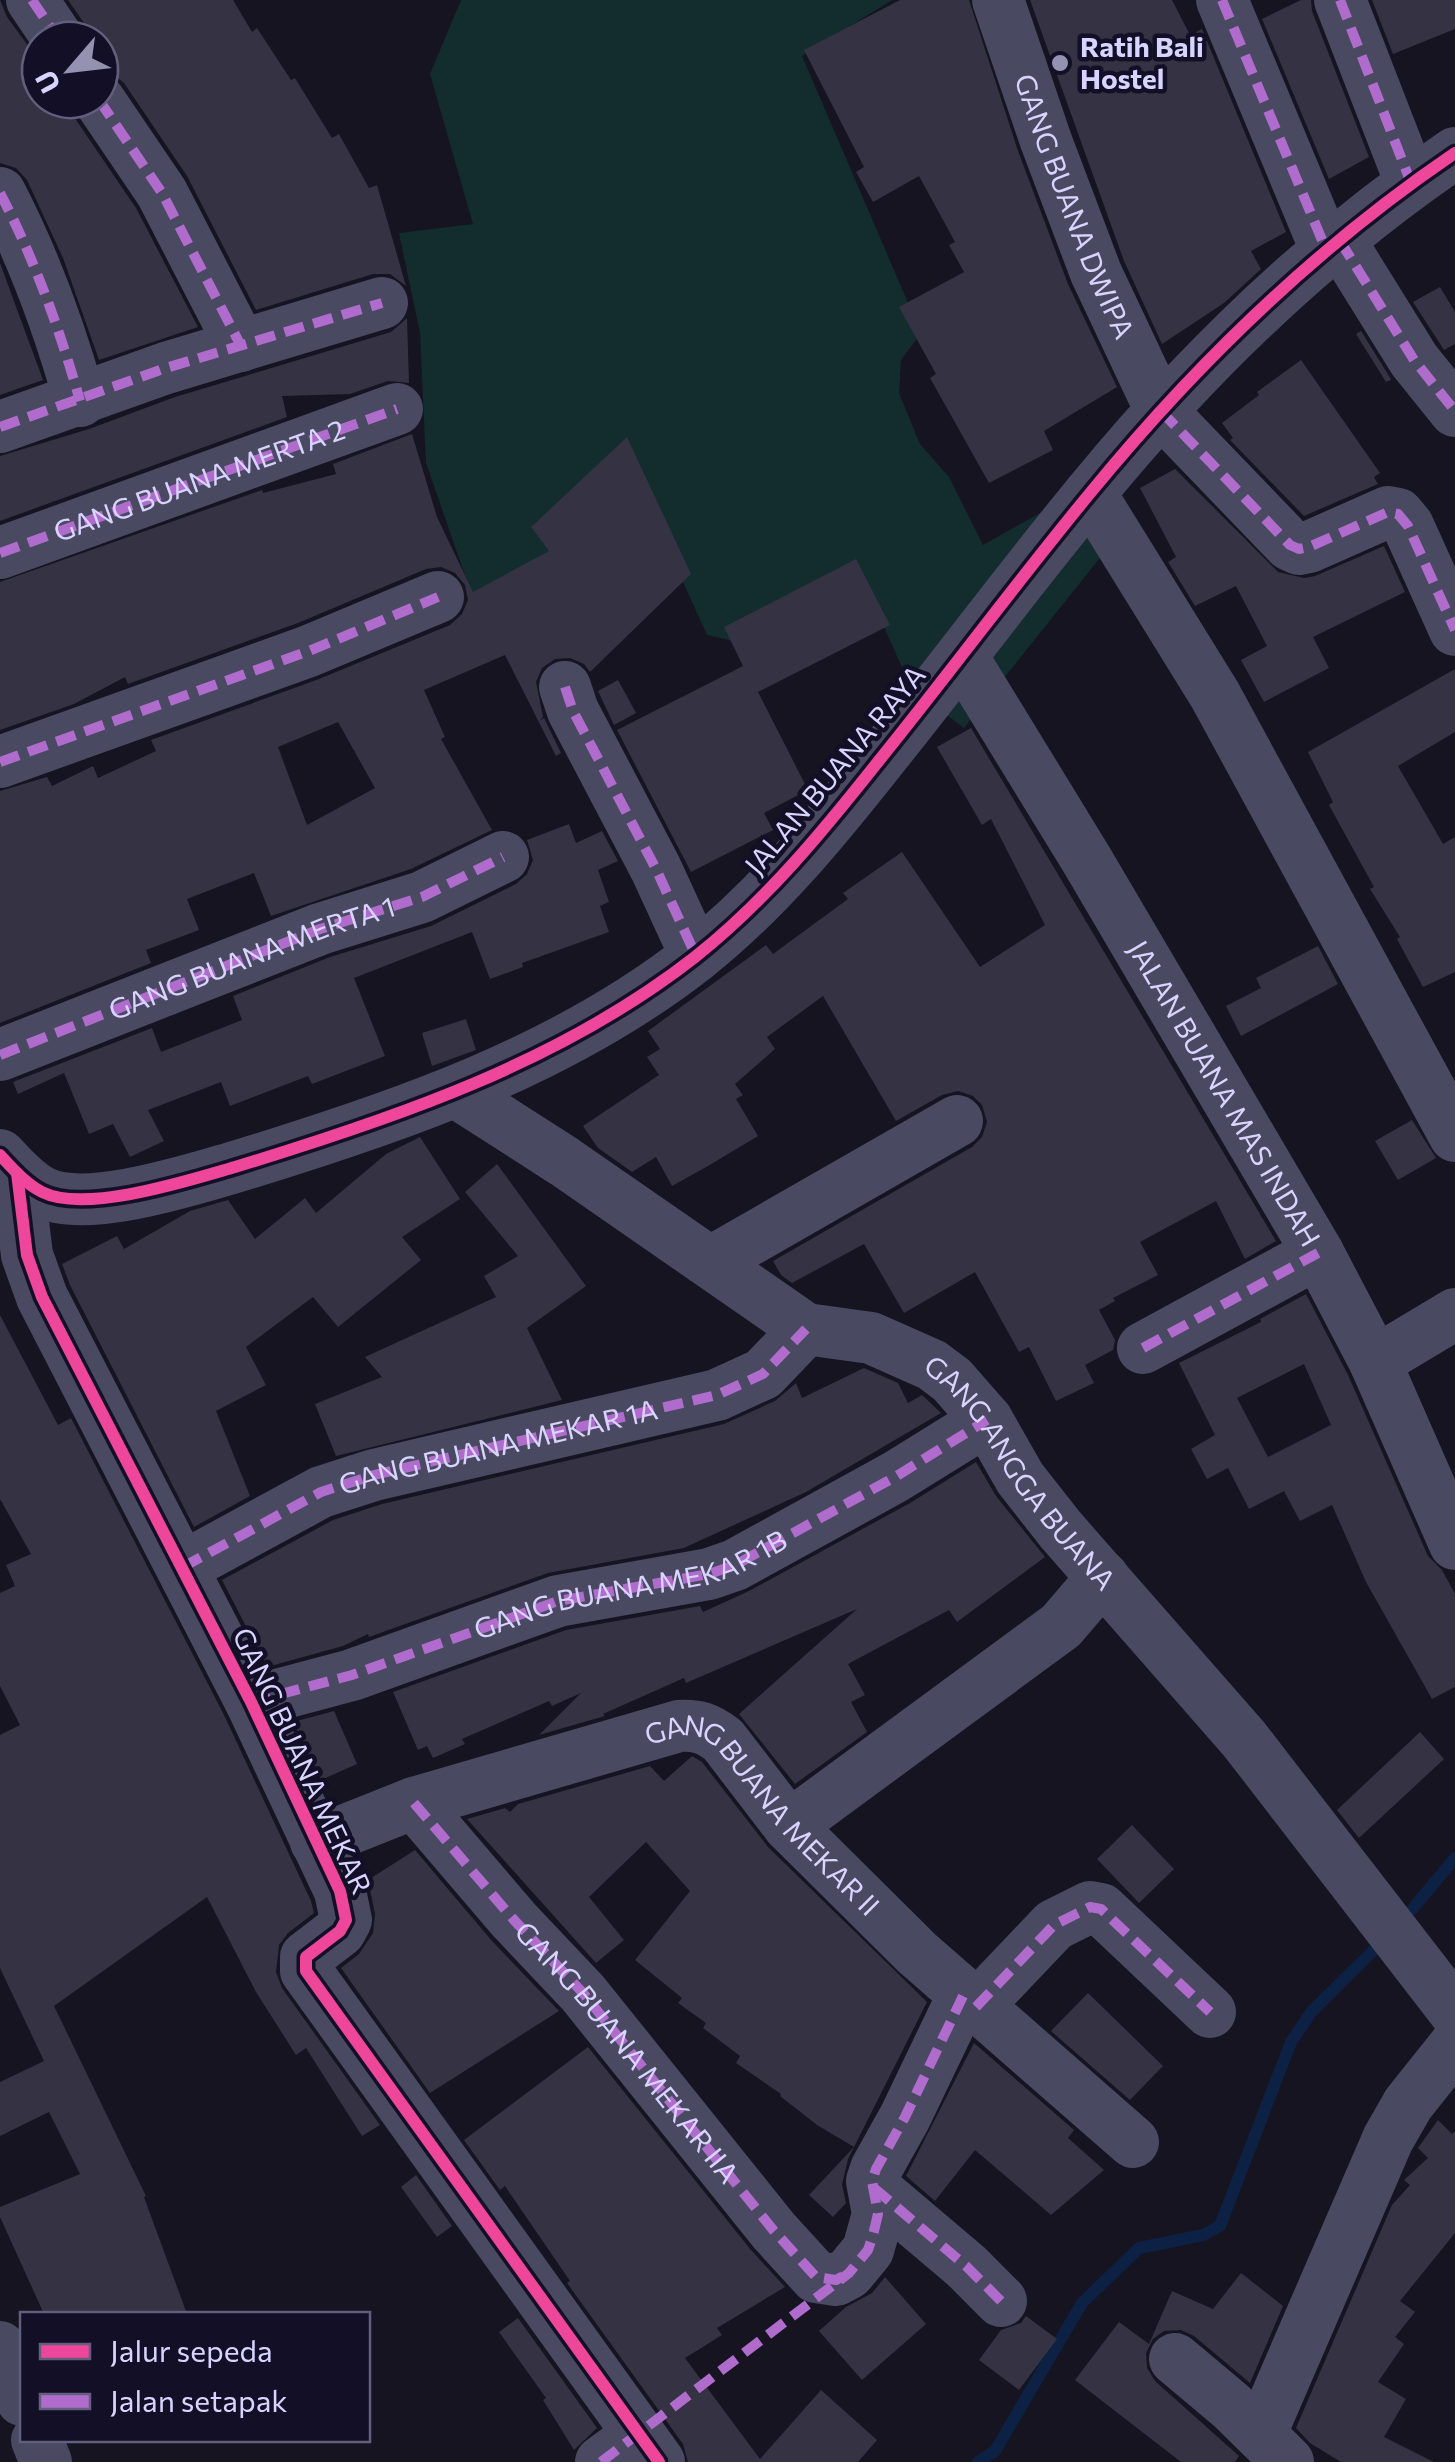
<svg xmlns="http://www.w3.org/2000/svg" width="1455" height="2462" font-family="Commissioner,sans-serif">
<rect width="100%" height="100%" fill="#161421"/>
<polygon fill="#132c2d" points="461,0 892,0 802,56 921,333 901,360 899,393 920,444 949,477 983,545 1056,504 1103,554 964,728 911,688 878,613 742,643 707,635 644,496 485,633 426,463 420,333 399,233 473,224 430,74"/>
<g fill="none" stroke-linecap="round" stroke-linejoin="round">
<g stroke="#0d2144" stroke-width="12">
<polyline points="1399,1925 1455,1858"/>
<polyline points="978,2462 995,2451 1082,2303 1139,2248 1203,2235 1220,2226 1291,2042 1312,2011 1385,1939"/>
</g>
</g>
<g fill="#343243" fill-rule="evenodd">
<polygon points="0,0 7,17 40,62 40,100 69,100 74,117 136,208 198,327 99,360 63,258 27,180 16,168 0,163"/>
<polygon points="68,0 233,0 252,32 257,28 291,80 295,78 332,138 339,134 369,188 377,185 406,286 390,274 373,274 256,310 187,176 124,83 113,74 100,71 100,40 89,40 84,23"/>
<polygon points="900,0 969,0 1018,151 1068,284 1117,387 1044,431 1053,450 989,483 930,378 936,374 899,307 964,272 949,245 955,242 919,176 873,202 856,172 864,167 804,50"/>
<polygon points="1030,0 1172,0 1190,35 1202,29 1286,232 1251,251 1261,269 1224,303 1162,344 1124,261"/>
<polygon points="1301,0 1311,0 1312,11 1369,157 1329,179 1262,19"/>
<polygon points="1372,0 1455,0 1455,29 1393,54"/>
<polygon points="0,263 43,380 0,395"/>
<polygon points="1440,287 1455,312 1455,344 1444,350 1413,302"/>
<polygon points="407,318 409,383 388,381 350,394 282,396 287,417 0,521 0,456 89,429 175,397 391,332"/>
<polygon points="1361,331 1389,376 1391,380 1386,382 1356,334"/>
<polygon points="1301,360 1380,473 1374,477 1378,484 1304,516 1230,440 1233,438 1222,423 1259,395 1257,392"/>
<path d="M412 434 437 517 473 592 549 551 531 527 627 437 691 574 590 672 584 664 570 658 555 659 542 668 536 682 543 717 539 721 544 718 561 753 556 756 505 655 424 690 445 737 441 739 492 830 411 869 271 916 254 873 187 899 199 930 146 950 151 963 0 1023V791L47 777 52 786 93 766 98 778 156 751 151 740 319 679 450 625 462 614 468 600 465 585 455 573 441 567 426 569 298 623 128 684 125 677 74 704 0 730V582L262 490 263 493 336 474 333 464ZM338 722 375 788 307 825 278 747Z"/>
<polygon points="1175,469 1278,572 1304,578 1315,576 1384,546 1405,592 1313,637 1329,668 1264,702 1241,660 1267,646 1236,586 1195,606 1168,562 1176,557 1140,488"/>
<polygon points="856,559 890,625 758,692 808,790 764,813 773,830 691,872 617,730 743,666 724,627"/>
<polygon points="1455,669 1455,732 1398,766 1443,844 1455,837 1455,972 1423,987 1397,939 1400,937 1370,889 1374,887 1329,805 1333,802 1308,752"/>
<polygon points="618,680 636,713 614,725 598,691"/>
<polygon points="971,728 1276,1241 1245,1259 1216,1201 1140,1242 1158,1275 1113,1298 1115,1301 1099,1310 1115,1340 1113,1350 1085,1365 1094,1383 1056,1401 1029,1347 1019,1352 975,1272 904,1313 864,1244 792,1283 781,1275 773,1261 972,1147 982,1137 987,1122 982,1105 973,1096 958,1091 942,1095 896,1121 823,996 767,1037 775,1049 735,1084 743,1095 736,1099 758,1136 708,1166 672,1186 656,1157 632,1172 598,1148 583,1126 659,1075 647,1057 660,1049 648,1031 766,945 773,954 848,899 843,893 902,852 980,967 1045,925 991,819 982,825 937,747"/>
<polygon points="569,824 576,843 602,831 618,861 598,870 609,902 600,906 609,932 522,963 523,967 490,979 472,932 354,978 385,1056 312,1084 308,1076 230,1106 221,1082 148,1110 164,1141 130,1157 113,1124 89,1134 64,1073 18,1094 13,1082 152,1028 161,1052 242,1020 233,996 330,957 431,926 516,884 527,874 533,860 527,840"/>
<polygon points="1318,946 1338,984 1241,1036 1226,1006 1261,988 1256,978"/>
<polygon points="466,1019 476,1050 432,1066 422,1033"/>
<polygon points="1412,1120 1436,1158 1398,1180 1375,1141"/>
<polygon points="420,1137 460,1199 402,1237 421,1260 338,1327 313,1297 246,1347 266,1385 216,1411 250,1496 194,1527 70,1285 62,1264 117,1236 124,1249 190,1211 228,1200 255,1239 305,1198 316,1213 386,1154"/>
<polygon points="497,1164 586,1286 527,1328 562,1400 336,1456 315,1404 382,1377 365,1357 496,1297 484,1276 518,1256 465,1192"/>
<path d="M1306 1294 1348 1375 1428 1556 1442 1570 1455 1594V1687L1432 1699 1366 1582 1332 1505 1300 1521 1284 1491 1249 1509 1228 1468 1207 1479 1191 1449 1215 1435 1179 1363 1261 1322 1260 1319ZM1304 1364 1331 1425 1268 1457 1237 1398Z"/>
<polygon points="0,1315 58,1425 71,1418 224,1715 311,1901 314,1913 288,1933 279,1945 276,1972 282,1988 380,2125 362,2136 306,2048 296,2055 256,1992 207,1897 54,2006 146,2196 144,2197 187,2314 44,2314 0,2217 0,2207 80,2174 49,2112 0,2136 0,2082 44,2061 0,1968 0,1735 20,1725 0,1686 0,1593 15,1586 6,1565 31,1554 0,1499"/>
<polygon points="864,1368 898,1383 908,1403 922,1395 941,1413 806,1492 684,1548 548,1573 369,1637 368,1634 343,1646 267,1667 222,1580 333,1520 382,1504 724,1424 775,1401 796,1383 802,1398"/>
<polygon points="976,1462 996,1496 1045,1557 957,1622 949,1610 848,1664 865,1695 851,1702 867,1732 795,1784 739,1714 857,1609 686,1683 684,1678 603,1714 605,1716 539,1735 581,1693 552,1706 549,1701 462,1739 465,1744 433,1758 427,1746 418,1750 393,1692 566,1630 700,1606 703,1612 749,1591 910,1503"/>
<polygon points="334,1711 357,1764 321,1780 293,1722"/>
<polygon points="1420,1732 1444,1759 1359,1838 1337,1810"/>
<polygon points="692,1756 702,1762 768,1847 927,2002 848,2159 842,2185 846,2203 833,2217 809,2195 854,2147 817,2125 780,2096 781,2094 736,2063 740,2056 703,2028 706,2023 678,2003 682,1998 635,1960 690,1891 646,1842 589,1897 624,1940 596,1963 467,1819 505,1808 510,1812 518,1804 650,1766 664,1781"/>
<polygon points="1132,1825 1174,1869 1139,1903 1097,1859"/>
<polygon points="415,1850 492,1941 559,2011 430,2093 341,1968 359,1954 373,1933 375,1914 368,1880"/>
<polygon points="1088,1993 1163,2066 1130,2100 1051,2031"/>
<polygon points="974,2043 1074,2130 1068,2138 1104,2170 1051,2215 975,2150 935,2201 906,2176"/>
<polygon points="588,2047 751,2250 785,2287 717,2328 722,2335 685,2358 760,2459 821,2390 877,2440 858,2462 688,2462 683,2444 567,2283 570,2281 505,2186 500,2190 464,2140"/>
<polygon points="1438,2120 1452,2134 1455,2131 1455,2233 1400,2301 1415,2312 1395,2337 1404,2344 1378,2382 1406,2399 1384,2437 1434,2462 1341,2462 1310,2443 1296,2428 1392,2205 1410,2185 1404,2180 1428,2158 1418,2148"/>
<polygon points="416,2175 452,2226 437,2237 401,2187"/>
<polygon points="1241,2273 1283,2306 1250,2383 1194,2336 1181,2330 1164,2331 1153,2339 1146,2353 1147,2368 1155,2381 1239,2456 1235,2462 1181,2462 1075,2380 1119,2322 1149,2344 1172,2291 1213,2309"/>
<polygon points="885,2277 926,2324 862,2380 819,2331 846,2307 872,2293"/>
<polygon points="1026,2316 1057,2339 1019,2390 979,2360 1001,2330 1021,2323"/>
<polygon points="518,2318 597,2428 574,2450 543,2400 546,2398 499,2332"/>
</g>
<g fill="none" stroke-linecap="round" stroke-linejoin="round">
<g stroke="#4a4962" stroke-width="52">
<polyline points="32,0 59,40"/>
<path id="s1" d="M998 0 1046 141 1096 273 1161 411 1290 545 1299 549 1309 547 1388 512 1398 514 1408 526 1455 630"/>
<polyline points="1222,0 1327,252"/>
<polyline points="1340,0 1411,183"/>
<polyline points="99,100 162,193 241,346"/>
<path d="M0 193C34 258 60 330 80 401"/>
<polyline points="1340,241 1414,360 1455,411"/>
<polyline points="0,427 166,368 382,303"/>
<polyline points="1090,493 1215,695 1455,1136"/>
<polyline points="0,553 397,409"/>
<path id="s2" d="M963 658 1088 862 1318 1253 1375 1362 1455 1544"/>
<polyline points="565,687 573,711 656,869 696,956"/>
<polyline points="0,762 309,651 438,597"/>
<path id="s3" d="M0 1055 320 929 422 897 503 857"/>
<path id="s4" d="M456 1092 565 1162 806 1329 871 1338 932 1365 952 1380 987 1420 1020 1478 1060 1529 1244 1739 1455 2012"/>
<path d="M0 1155C12 1168 26 1184 42 1192 85 1214 190 1180 235 1167 396 1118 561 1062 695 957 767 900 824 830 881 758 952 670 1019 579 1091 492 1196 364 1318 246 1455 153"/>
<polyline points="17,1173 27,1255 42,1297 251,1702 340,1891 346,1920 340,1931 306,1957 306,1971 659,2462"/>
<polyline points="711,1262 957,1121"/>
<polyline points="1143,1348 1318,1253"/>
<polyline points="1375,1362 1455,1314"/>
<path id="s5" d="M183 1567 321 1492 374 1475 717 1395 763 1374 806 1329"/>
<path id="s6" d="M251 1702 352 1675 558 1601 709 1574 735 1565 895 1477 987 1420"/>
<path id="s7" d="M414 1803 514 1920 583 1993 774 2231 816 2277 836 2280 849 2273 868 2250 878 2214 872 2181 876 2169 905 2117 963 1996"/>
<polyline points="789,1826 1061,1626 1103,1577"/>
<path id="s8" d="M316 1842 414 1803 679 1726C698 1725 707 1728 723 1740L789 1826 917 1953 1133 2142"/>
<polyline points="976,2007 1054,1925 1090,1907 1101,1909 1210,2012"/>
<polyline points="874,2188 966,2266 1001,2301"/>
<polyline points="0,2347 22,2400"/>
<polyline points="1175,2359 1231,2406 1288,2462"/>
<polyline points="1261,2433 1388,2139 1408,2104 1455,2045"/>
<polyline points="37,2440 46,2462"/>
<polyline points="601,2462 639,2434"/>
</g>
<g stroke="#b06ccc" stroke-width="10" stroke-dasharray="20 10" stroke-linecap="butt">
<polyline points="32,0 59,40"/>
<polyline points="1222,0 1327,252"/>
<polyline points="1340,0 1411,183"/>
<polyline points="99,100 162,193 241,346"/>
<path d="M0 193C34 258 60 330 80 401"/>
<polyline points="1340,241 1414,360 1455,411"/>
<polyline points="1161,411 1290,545 1299,549 1309,547 1388,512 1398,514 1408,526 1455,630"/>
<polyline points="0,427 166,368 382,303"/>
<path id="s9" d="M0 553 397 409"/>
<polyline points="565,687 573,711 656,869 696,956"/>
<polyline points="0,762 309,651 438,597"/>
<polyline points="0,1055 320,929 422,897 503,857"/>
<polyline points="1143,1348 1318,1253"/>
<polyline points="183,1567 321,1492 374,1475 717,1395 763,1374 806,1329"/>
<polyline points="251,1702 352,1675 558,1601 709,1574 735,1565 895,1477 987,1420"/>
<polyline points="414,1803 514,1920 583,1993 774,2231 816,2277 836,2280 849,2273"/>
<polyline points="976,2007 1054,1925 1090,1907 1101,1909 1210,2012"/>
<polyline points="874,2188 966,2266 1001,2301"/>
<polyline points="601,2462 849,2273 868,2250 873,2235 878,2214 872,2181 876,2169 905,2117 963,1996"/>
</g>
<defs>
<g id="cycleway">
<path d="M0 1155C12 1168 26 1184 42 1192 85 1214 190 1180 235 1167 396 1118 561 1062 695 957 767 900 824 830 881 758 952 670 1019 579 1091 492 1196 364 1318 246 1455 153"/>
<polyline points="17,1173 27,1255 42,1297 251,1702 340,1891 346,1920 340,1931 306,1957 306,1971 659,2462"/>
</g>
</defs>
<use href="#cycleway" stroke="#130f26" stroke-width="19"/>
<use href="#cycleway" stroke="#ed469a" stroke-width="12"/>
</g>
<circle fill="#9591b1" stroke="#130f26" stroke-width="4" cx="1060" cy="63" r="10"/>
<g text-anchor="middle" stroke-width="9" stroke-linejoin="round" paint-order="stroke">
<g font-size="28" font-weight="bold" fill="#d9d4ff" stroke="#130f26" text-anchor="start">
<text x="1080" y="57">Ratih Bali<tspan x="1080" dy="32">Hostel</tspan></text>
</g>
<g font-size="28" fill="#d9d4ff" stroke="#130f26">
<text dy="10" stroke="none"><textPath href="#s1" startOffset="220">GANG BUANA DWIPA</textPath></text>
<text dy="10" stroke="none"><textPath href="#s9" startOffset="212">GANG BUANA MERTA 2</textPath></text>
<text transform="translate(835 770) rotate(-50)" y="10">JALAN BUANA RAYA</text>
<text dy="10" stroke="none"><textPath href="#s3" startOffset="270">GANG BUANA MERTA 1</textPath></text>
<text dy="10" stroke="none"><textPath href="#s2" startOffset="508">JALAN BUANA MAS INDAH</textPath></text>
<text dy="10" stroke="none"><textPath href="#s5" startOffset="340">GANG BUANA MEKAR 1A</textPath></text>
<text dy="10" stroke="none"><textPath href="#s4" startOffset="695">GANG ANGGA BUANA</textPath></text>
<text dy="10" stroke="none"><textPath href="#s6" startOffset="398">GANG BUANA MEKAR 1B</textPath></text>
<text transform="translate(302 1761) rotate(65)" y="10">GANG BUANA MEKAR</text>
<text dy="10" stroke="none"><textPath href="#s8" startOffset="502">GANG BUANA MEKAR II</textPath></text>
<text dy="10" stroke="none"><textPath href="#s7" startOffset="328">GANG BUANA MEKAR IIA</textPath></text>
</g>
</g>
<rect x="20" y="2312" width="350" height="130" fill="#130f26" stroke="#625e7d" stroke-width="2.5"/>
<rect x="40" y="2344" width="50" height="15" fill="#ed469a" stroke="#625e7d" stroke-width="2.5"/>
<text x="110" y="2362" font-size="30" fill="#d9d4ff">Jalur sepeda</text>
<rect x="40" y="2394" width="50" height="15" fill="#b06ccc" stroke="#625e7d" stroke-width="2.5"/>
<text x="110" y="2412" font-size="30" fill="#d9d4ff">Jalan setapak</text>
<g transform="translate(70 70) rotate(242)"><circle r="48" fill="#130f26" stroke="#625e7d" stroke-width="2.5"/>
<path d="M0-8L18 38L0 25L-18 38Z" fill="#9591b1"/>
<text y="-15" font-size="28" font-weight="bold" text-anchor="middle" fill="#d9d4ff">U</text>
</g>
</svg>
